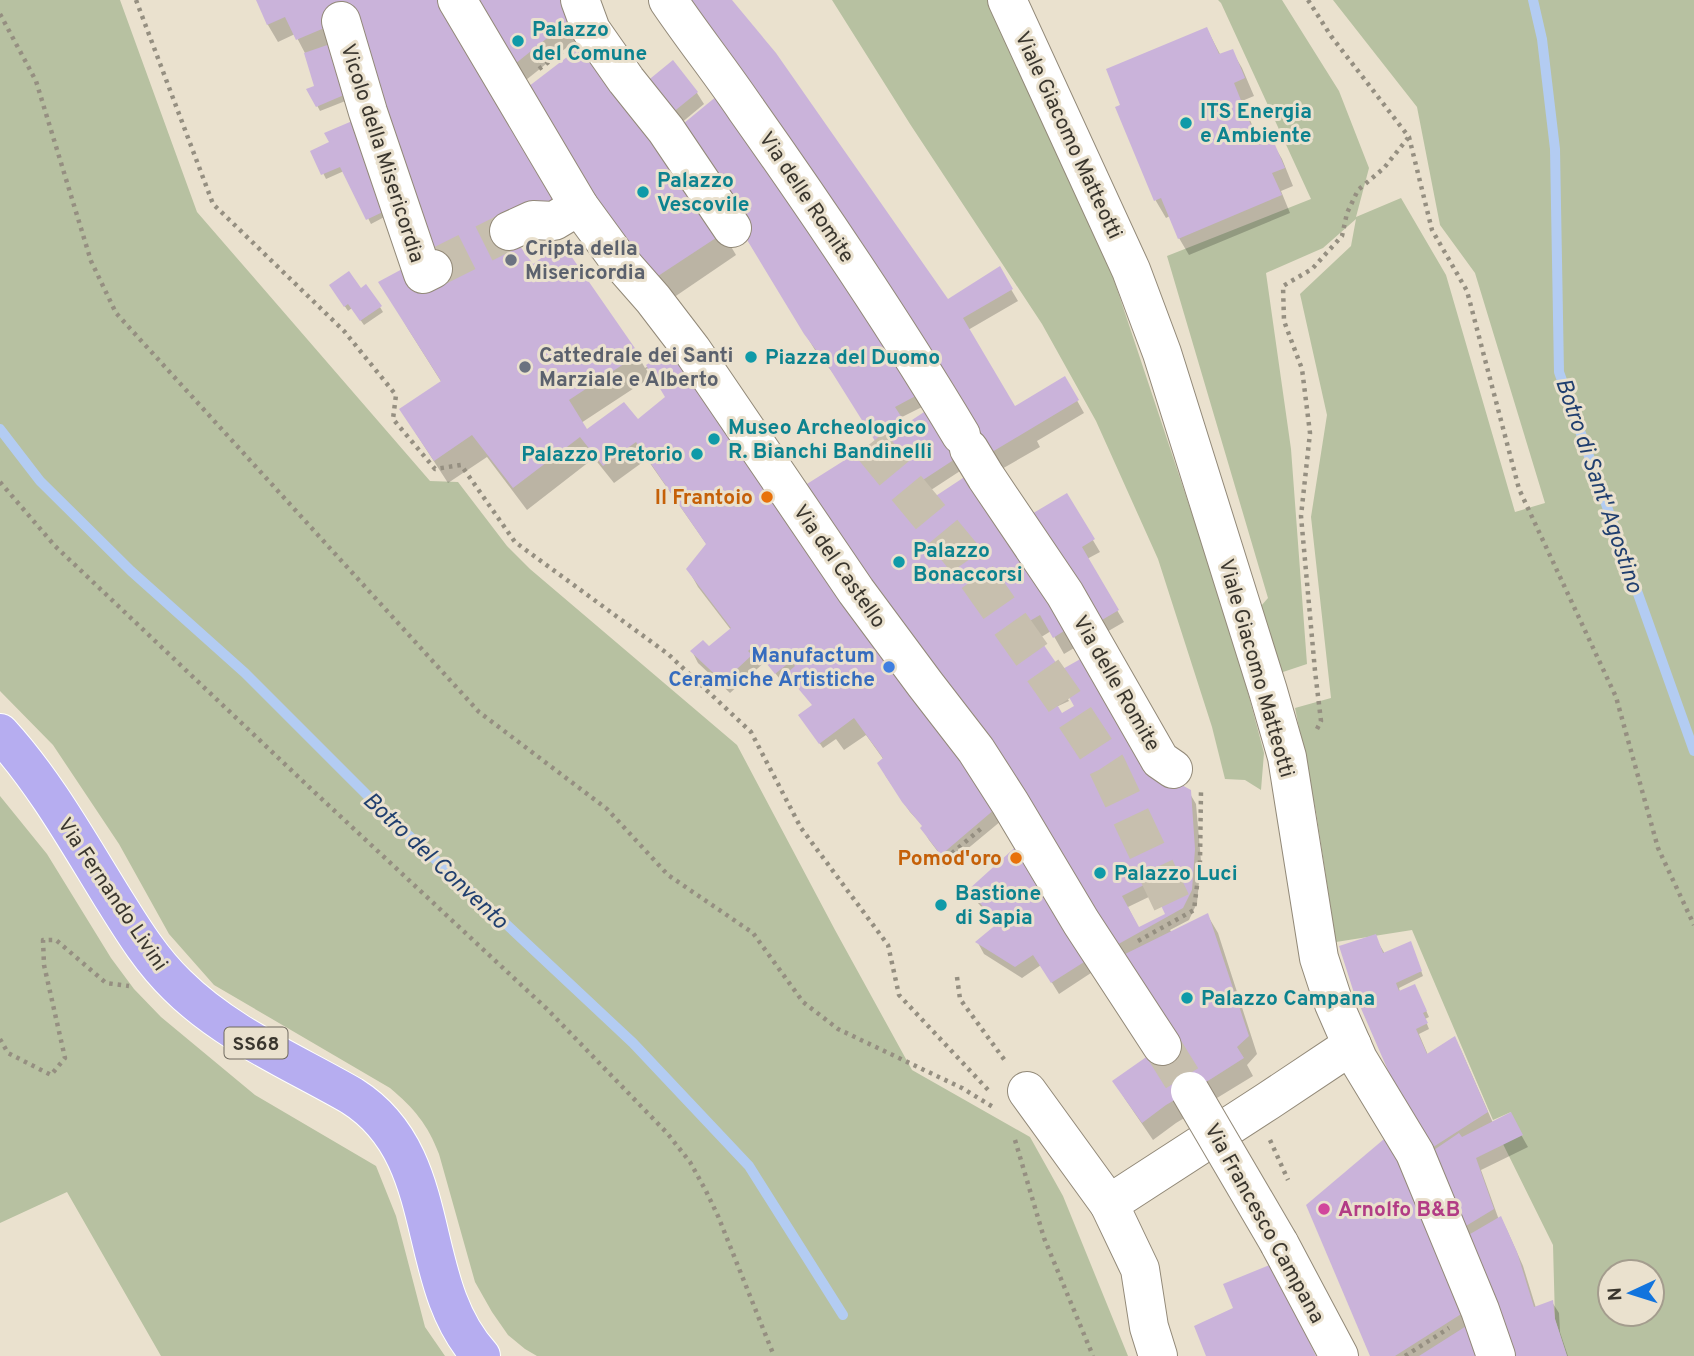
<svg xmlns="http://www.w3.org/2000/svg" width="1694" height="1356" font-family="Overpass,sans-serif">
<rect width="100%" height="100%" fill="#eae1ce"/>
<g fill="#b7c1a1" fill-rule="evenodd">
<path d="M0 0H120L197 212 430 481 458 482 507 546 530 569 737 745 835 930 912 1070 1030 1137 1063 1196 1128 1356H537L525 1349 508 1335 492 1312 475 1282 439 1154C428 1125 414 1108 390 1088L214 985 169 934 119 844 53 745 0 691Z"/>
<polygon points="832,0 991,0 1111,271 1234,640 1264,753 1261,790 1245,780 1225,779 1212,727 1158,559 1096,421 1042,324 910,124"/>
<path d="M1218 0H1282L1339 91 1369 168 1356 217 1401 198 1446 275 1515 512 1545 503 1475 273 1440 225 1417 107 1333 0H1694V1356H1567L1555 1319 1553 1245 1503 1144 1511 1112 1493 1120 1412 930 1336 942 1316 812 1295 708 1331 698 1311 517 1327 415 1300 294 1351 246 1356 219 1323 248 1266 273 1291 449 1307 664 1280 673 1261 606 1268 598 1167 256 1311 199 1221 3ZM1610 1272H1652V1314H1610Z"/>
<polygon points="0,796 47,854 111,958 134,989 161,1017 255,1095 376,1166 396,1216 425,1327 445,1356 161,1356 67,1192 0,1223"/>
</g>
<g fill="#0003" fill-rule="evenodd">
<path d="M258 0H443L517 243 533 267 637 354 645 368 674 350 1007 816 948 865 929 840 922 828 924 827 910 812 885 775 884 760 866 735 844 750 836 739 823 748 804 721 814 706 787 672 779 678 766 661 730 693 698 663 692 651 709 648 731 630 698 587 688 569 707 545 647 459 614 483 594 458 527 510 487 457 448 483 415 432 442 383 408 329 381 282 414 293 440 280 353 98 320 111 309 90 316 87 306 55 295 34 278 42 268 25ZM649 368 667 397 637 422 587 431 581 423 651 377 646 369Z"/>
<polygon points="470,0 567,0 586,32 521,84"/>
<path d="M675 0H731L774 54 948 301 999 269 1018 301 968 330 1015 409 1065 379 1084 413 1037 441 1040 447 993 474 983 456 905 507 910 515 971 475 1026 557 1029 555 1084 642 1064 654 1051 631 1038 639 1061 673 1090 655 1130 721 1160 775 1189 792 1196 804 1201 861 1197 903 1189 920 1170 930 1172 933 1208 916 1218 933 1257 1054 1247 1065 1253 1076 1176 1123 1153 1140 1125 1099 1115 1082 1169 1043 1119 966 1117 967 1083 913 1004 770 984 742 957 710 919 654 918 655 841 557 802 489 877 442 837 378 815 350 746 237 705 177 680 128 722 94 753 130 777 171 814 218 865 297 928 404 900 418 905 427 927 413 947 445 968 433 914 342 768 127ZM991 589 994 595 986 602 978 597ZM942 637H947L958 653 955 655ZM1067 690 1076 707 1061 715 1056 707 1069 701 1064 692ZM1157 893 1168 914 1139 929 1128 907Z"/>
<polygon points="1207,29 1221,56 1232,51 1242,68 1254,96 1242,101 1261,146 1272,142 1282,159 1293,186 1281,191 1290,213 1189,255 1179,238 1170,216 1166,218 1156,201 1117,108"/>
<polygon points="643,87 697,93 704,104 674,129"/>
<polygon points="548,130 723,233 736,255 667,302"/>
<polygon points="331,143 390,214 371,224 344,171 326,179 313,152"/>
<polygon points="334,290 360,290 380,307 383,312 364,325 352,308 348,311"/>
<polygon points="1066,495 1100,552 1087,559 1124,622 1098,637"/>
<polygon points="971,891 1097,969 1059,994 1041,965 1022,978 984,954 978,943 998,925 977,902"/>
<polygon points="1375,937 1385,954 1413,949 1423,976 1399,988 1400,992 1417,991 1429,1017 1425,1019 1429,1029 1419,1034 1428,1055 1455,1038 1461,1050 1493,1123 1510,1115 1528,1147 1481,1170 1499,1220 1501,1218 1507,1230 1523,1266 1536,1308 1552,1302 1559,1313 1560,1332 1568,1356 1513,1356 1432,1156"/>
<polygon points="1390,1136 1485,1356 1372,1356"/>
</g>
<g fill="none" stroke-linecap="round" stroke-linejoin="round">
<g stroke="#b3ccf2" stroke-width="10">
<polyline points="1533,0 1542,39 1555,149 1559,372 1694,751"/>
<polyline points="0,429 40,481 131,571 245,673 395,823 490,909 633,1043 749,1166 843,1315"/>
</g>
</g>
<g fill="#cab3da" fill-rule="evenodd">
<polygon points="256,0 444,0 558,200 509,231 533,264 562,243 639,354 569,400 587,429 624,402 638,419 665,397 646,365 674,347 1002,803 941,855 920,828 922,826 902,802 877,763 883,758 854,718 819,744 798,715 812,705 786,674 795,666 791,661 775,674 753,647 748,651 752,655 723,682 690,651 703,640 709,646 731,628 686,569 706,544 636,442 603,466 580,437 513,488 472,435 434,461 399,409 441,381 378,282 406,267 414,292 438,279 348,18 296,40 285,17 267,25"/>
<polygon points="469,0 569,0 577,14 510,68"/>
<path d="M676 0H732L776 53 948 299 1000 266 1013 289 963 318 1015 406 1065 376 1079 400 982 458 975 446 900 495 910 513 972 472 1027 554 1029 553 1075 624 1053 638 1040 615 1028 622 1061 670 1091 653 1132 720 1161 774 1191 790 1195 849 1192 890 1183 908 1106 951 1071 895 994 756 976 730 949 699 907 639 828 539 799 489 875 441 828 366 804 334 738 225 696 165 678 128 723 91 754 129 778 170 815 217 866 296 923 392 895 407 906 424 927 410 947 443 966 432 902 324 753 106ZM983 579 993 594 986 600 976 593 971 586ZM1061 683 1074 706 1062 713 1048 689ZM1150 882 1165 914 1139 927 1122 896Z"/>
<polygon points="1207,27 1219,54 1233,49 1245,78 1234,83 1259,145 1273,140 1285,168 1272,173 1282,195 1178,239 1161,198 1154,201 1115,107 1120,105 1106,69"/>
<polygon points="336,42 351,92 316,107 306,89 314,86 304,53"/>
<polygon points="584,44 725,232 652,280 546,131 524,90"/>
<polygon points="673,60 698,92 666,118 640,87"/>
<polygon points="357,119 389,209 366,220 340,167 321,175 310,151 329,142 324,133"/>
<polygon points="349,271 361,288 366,284 382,306 360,321 348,304 344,307 329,285"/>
<polygon points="1067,493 1095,539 1082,547 1119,610 1090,627 1025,518"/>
<polygon points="1021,842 1092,957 1051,983 1033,955 1015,967 975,942 998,923 968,890"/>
<polygon points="1208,913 1249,1036 1237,1047 1244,1058 1211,1079 1166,1105 1142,1123 1112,1081 1162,1046 1113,960"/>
<polygon points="1376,934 1383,953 1411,941 1422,971 1396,983 1399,991 1415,984 1427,1011 1423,1013 1428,1023 1416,1029 1427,1054 1455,1036 1488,1112 1427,1151 1400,1098 1353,990 1339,946"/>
<polygon points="1511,1112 1523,1135 1476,1158 1494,1209 1461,1229 1428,1154 1459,1133 1462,1137"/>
<polygon points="1390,1134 1466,1311 1395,1356 1370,1356 1306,1205"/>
<polygon points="1501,1216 1517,1252 1534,1307 1553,1300 1555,1319 1567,1356 1511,1356 1465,1237"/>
<polygon points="1272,1264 1316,1356 1206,1356 1194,1326 1233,1308 1223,1284"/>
<polygon points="1471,1323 1484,1356 1419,1356"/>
</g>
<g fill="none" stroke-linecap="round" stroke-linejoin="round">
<g stroke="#c7bfae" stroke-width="38" stroke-dasharray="38 19" stroke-linecap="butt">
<polyline points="433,269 509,231"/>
<polyline points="870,444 961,554 1063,699 1107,766 1179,918"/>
<polyline points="1162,1046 1190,1091"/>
</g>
<defs>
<g id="minor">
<polyline points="457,0 579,206 617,258 653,299 692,350 856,591 925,684 976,750 1010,803 1081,922 1162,1046"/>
<polyline points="580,0 591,30 626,80 666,130 732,228"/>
<path d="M668 0C693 37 721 72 746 109 821 215 894 323 961 435"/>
<polyline points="1007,0 1131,270 1162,353 1268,691 1287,757 1319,958 1334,1004 1358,1059 1415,1153 1480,1310 1496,1356"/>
<polyline points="341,21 368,112 423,274 433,269"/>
<polyline points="509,231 533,220 554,221 579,206"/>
<polyline points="969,449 986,477 1065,594 1160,760 1173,769"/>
<polyline points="1027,1091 1109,1204"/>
<polyline points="1279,1243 1339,1356"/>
<polyline points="1158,1356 1149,1327 1140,1269 1109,1204 1268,1101 1352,1045"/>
</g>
<path id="major" d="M0 733C44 781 77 840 111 895 131 927 150 959 177 985 226 1034 293 1062 352 1096 447 1156 412 1281 481 1356"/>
</defs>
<use href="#minor" stroke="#928978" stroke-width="40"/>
<use href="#major" stroke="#fff" stroke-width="40"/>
<g stroke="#958f81" stroke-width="4.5" stroke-dasharray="3.5 5" stroke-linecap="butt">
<polyline points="136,0 213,204 344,331 396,395 393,419 435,469 461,465 515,542 668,654 751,732 801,828 888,945 899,995 991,1093"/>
<polyline points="1308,0 1331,36 1409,137 1432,230 1467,291 1519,489 1616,697 1658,848 1694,925"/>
<polyline points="0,14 36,81 91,261 116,313 479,712 607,809 668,875 753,933 803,1002 838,1029 962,1088 993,1107"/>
<polyline points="539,69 562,52"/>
<polyline points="0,482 55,546 309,787 547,1009 667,1133 690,1162 706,1191 718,1216 774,1356"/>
<polyline points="1317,729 1321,721 1315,671 1301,516 1310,433 1302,369 1284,321 1283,286 1312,269 1342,236 1347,213 1358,190 1384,168 1408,138"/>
<polyline points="945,867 945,859 983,827"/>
<polyline points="1138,941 1194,910 1200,861 1201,791"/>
<polyline points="957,977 960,999 1006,1062"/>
<polyline points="0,1039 8,1053 51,1075 65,1058 44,965 43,940 56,940 106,983 129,986"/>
<polyline points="1015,1140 1044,1238 1093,1356"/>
<polyline points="1270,1140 1288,1180"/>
<polyline points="1405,1356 1449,1328"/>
</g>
<use href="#minor" stroke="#fff" stroke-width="38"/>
<use href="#major" stroke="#b6adf0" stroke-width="38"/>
<defs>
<polyline id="minor-bridge" points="1190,1091 1279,1243"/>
</defs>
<use href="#minor-bridge" stroke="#928978" stroke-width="40" stroke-linecap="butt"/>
<use href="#minor-bridge" stroke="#fff" stroke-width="38"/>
</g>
<g fill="#0f9aa8" stroke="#eae1ce" stroke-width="2.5">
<circle cx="518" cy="41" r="7"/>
<circle cx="1186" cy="123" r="7"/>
<circle cx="643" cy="192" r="7"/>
<circle cx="751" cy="357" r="7"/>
<circle cx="714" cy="439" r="7"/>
<circle cx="697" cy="454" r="7"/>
<circle cx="899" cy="562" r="7"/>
<circle cx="1100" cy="873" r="7"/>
<circle cx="941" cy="905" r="7"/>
<circle cx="1187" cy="998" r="7"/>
</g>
<g fill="#6b7280" stroke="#eae1ce" stroke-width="2.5">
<circle cx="511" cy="260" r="7"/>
<circle cx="525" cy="367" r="7"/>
</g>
<g fill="#e8710a" stroke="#eae1ce" stroke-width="2.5">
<circle cx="767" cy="497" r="7"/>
<circle cx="1016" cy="858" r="7"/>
</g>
<circle fill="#3f7fe0" stroke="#eae1ce" stroke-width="2.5" cx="889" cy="667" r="7"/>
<circle fill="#d1479c" stroke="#eae1ce" stroke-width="2.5" cx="1324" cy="1209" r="7"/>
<g text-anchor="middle" stroke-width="6" stroke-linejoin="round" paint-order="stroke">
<rect fill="#eae1ce" stroke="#6f695e" stroke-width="2" x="224.5" y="1027.5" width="63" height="31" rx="5"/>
<g font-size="19" font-weight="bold" fill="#3a362e">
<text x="256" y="1050">SS68</text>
</g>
<g font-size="21" font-weight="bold" fill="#0d838f" stroke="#eae1ce" text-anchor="start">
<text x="532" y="36">Palazzo<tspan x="532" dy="24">del Comune</tspan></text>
<text x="1200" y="118">ITS Energia<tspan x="1200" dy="24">e Ambiente</tspan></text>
<text x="657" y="187">Palazzo<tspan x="657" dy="24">Vescovile</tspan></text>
<text x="765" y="364">Piazza del Duomo</text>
<text x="728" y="434">Museo Archeologico<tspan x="728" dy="24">R. Bianchi Bandinelli</tspan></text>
<text x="683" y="461" text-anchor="end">Palazzo Pretorio</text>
<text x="913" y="557">Palazzo<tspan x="913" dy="24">Bonaccorsi</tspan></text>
<text x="1114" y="880">Palazzo Luci</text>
<text x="955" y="900">Bastione<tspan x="955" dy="24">di Sapia</tspan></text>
<text x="1201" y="1005">Palazzo Campana</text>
</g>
<g font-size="21" fill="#3a362e" stroke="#eae1ce">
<text transform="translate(1069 135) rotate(65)" y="7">Viale Giacomo Matteotti</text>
<text transform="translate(383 153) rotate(72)" y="7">Vicolo della Misericordia</text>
<text transform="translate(807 197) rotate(56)" y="7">Via delle Romite</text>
<text transform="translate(840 566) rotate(55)" y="7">Via del Castello</text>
<text transform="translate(1257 668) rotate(74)" y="7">Viale Giacomo Matteotti</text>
<text transform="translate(1117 683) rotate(60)" y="7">Via delle Romite</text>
<text transform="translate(113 894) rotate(56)" y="7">Via Fernando Livini</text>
<text transform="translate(1265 1223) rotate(61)" y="7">Via Francesco Campana</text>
</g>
<g font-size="21" font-weight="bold" fill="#5b616d" stroke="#eae1ce" text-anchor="start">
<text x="525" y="255">Cripta della<tspan x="525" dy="24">Misericordia</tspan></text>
<text x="539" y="362">Cattedrale dei Santi<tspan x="539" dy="24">Marziale e Alberto</tspan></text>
</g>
<g font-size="21" font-weight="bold" fill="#c56008" stroke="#eae1ce" text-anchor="end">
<text x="753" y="504">Il Frantoio</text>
<text x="1002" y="865">Pomod'oro</text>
</g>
<g font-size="21" font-weight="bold" fill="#366cbe" stroke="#eae1ce" text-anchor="end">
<text x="875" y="662">Manufactum<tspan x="875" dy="24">Ceramiche Artistiche</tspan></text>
</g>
<g font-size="21" font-weight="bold" fill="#b23c85" stroke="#eae1ce" text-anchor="start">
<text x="1338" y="1216">Arnolfo B&amp;B</text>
</g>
<g font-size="23" font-style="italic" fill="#203f6f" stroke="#eae1ce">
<text transform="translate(1600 485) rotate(71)" y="8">Botro di Sant' Agostino</text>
<text transform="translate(436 860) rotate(43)" y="8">Botro del Convento</text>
</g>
</g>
<g transform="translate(1631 1293) rotate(266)"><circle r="33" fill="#eae1ce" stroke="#a49d8e" stroke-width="2"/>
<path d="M0-5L12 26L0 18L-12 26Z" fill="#1274dd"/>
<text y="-10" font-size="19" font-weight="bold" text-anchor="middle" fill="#3a362e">N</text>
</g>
</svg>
